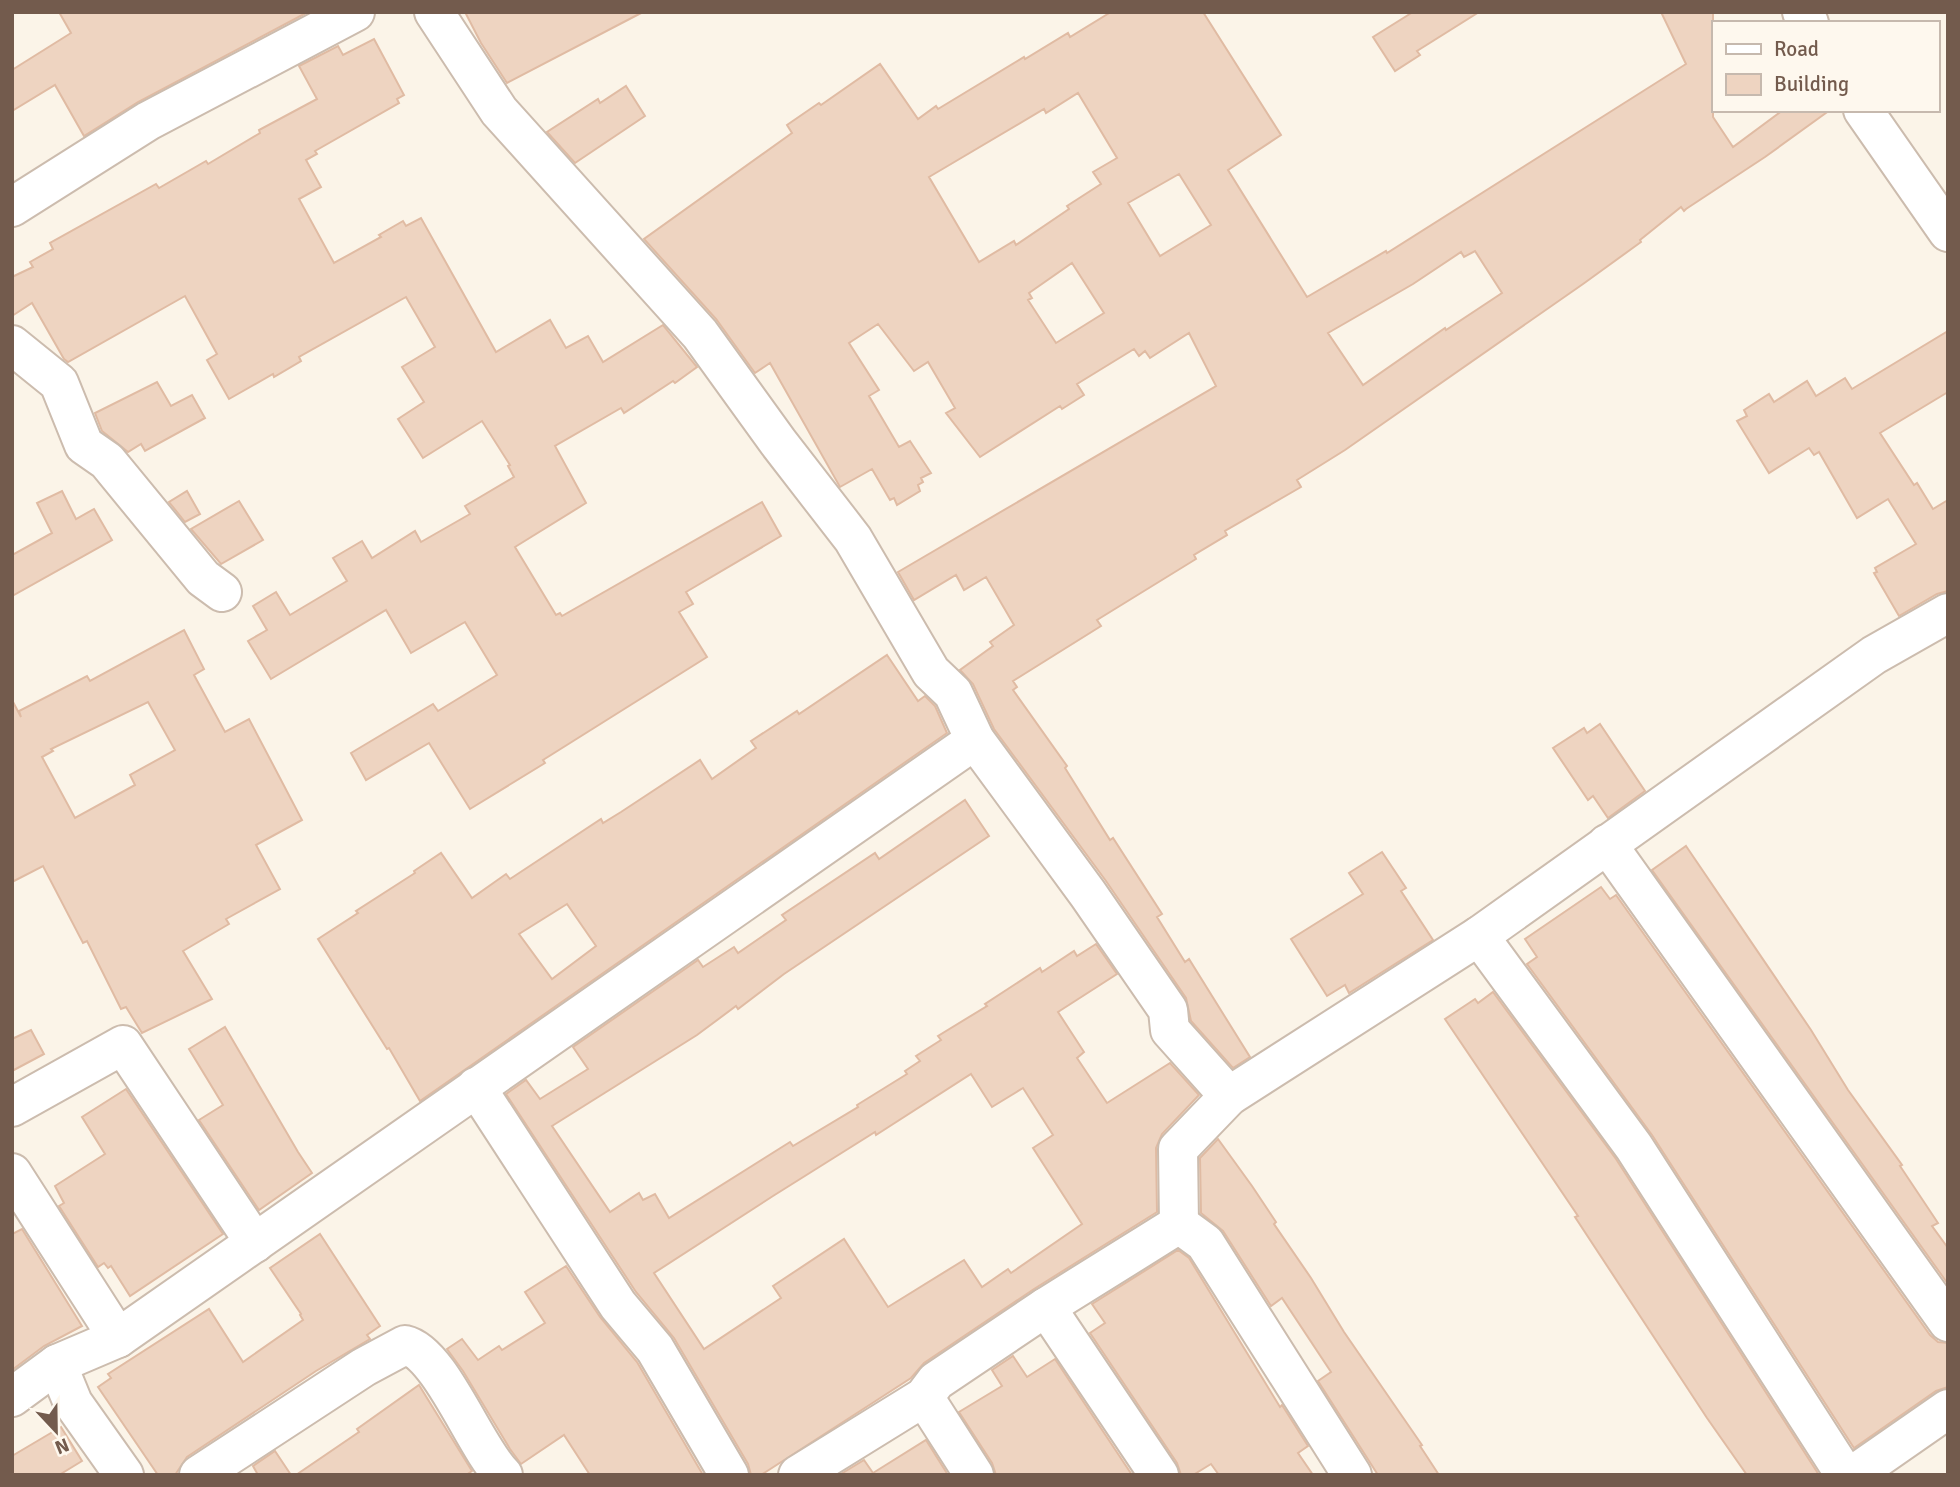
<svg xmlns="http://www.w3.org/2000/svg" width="1960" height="1487" font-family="Signika,sans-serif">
<rect width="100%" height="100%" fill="#fbf4e8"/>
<g fill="#eed4c1" stroke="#e0bba3" stroke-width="2" fill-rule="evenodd">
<polygon points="59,12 308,12 138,102 84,136 55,85 12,111 12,70 71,33"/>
<polygon points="465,12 643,12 507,83 481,43"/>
<path d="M1111 12H1203L1281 135 1228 170 1307 297 1386 251 1387 253 1686 64 1661 12H1713V117L1733 147 1783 110H1830L1765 157 1686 209 1684 211 1681 207 1640 240 1641 242 1583 284 1345 450 1297 480 1301 487 1225 531 1227 535 1194 555 1196 559 1097 620 1101 626 1013 681 1017 687 1013 690 1067 766 1065 768 1110 840 1113 838 1162 914 1157 917 1185 962 1189 959 1250 1057 1233 1068 1191 1021 1186 998 1106 881 994 729 973 684 960 670 993 646 990 642 1014 625 986 577 964 590 956 575 914 600 898 572 1216 386 1189 333 1150 358 1145 351 1139 356 1134 349 1077 384 1084 395 1062 409 1060 406 980 457 946 413 955 408 928 362 914 371 878 324 849 343 879 390 869 396 899 447 910 441 931 473 921 478 923 482 918 485 920 491 897 505 894 498 890 500 872 469 840 487 770 363 755 373 716 319 644 239 792 133 787 125 819 103 821 105 880 64 918 119 936 106 938 109 1024 57 1025 59 1068 33 1070 37ZM1078 93 1117 158 1093 172 1101 184 1067 206 1069 209 1016 245 1014 241 979 262 929 177 1044 109 1046 113ZM1179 174 1211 225 1160 256 1128 203ZM1475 251 1502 293 1446 330 1445 328 1363 385 1328 333 1413 284 1461 252 1464 257ZM1072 263 1104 313 1056 343 1028 300 1032 298 1029 293Z"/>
<polygon points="1413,12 1479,12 1417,51 1420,55 1395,71 1373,37"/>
<polygon points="374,39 404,95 397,99 399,103 315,151 317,154 306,160 321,187 299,199 334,263 381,237 379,235 403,221 406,226 421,218 496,352 550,320 566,348 588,336 603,362 663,325 697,367 675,383 673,381 624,413 621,408 555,446 586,503 515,547 556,615 560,613 562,616 762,502 781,536 686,592 693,604 679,612 707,657 543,760 545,763 470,809 429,743 366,780 351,753 433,704 438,711 497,675 465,622 411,653 386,610 271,679 248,641 267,630 253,606 276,592 290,615 347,581 333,558 362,541 372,558 415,531 421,542 470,514 465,506 514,477 508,466 510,465 482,421 423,458 398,419 424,402 402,367 435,347 406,297 299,357 301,361 274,377 273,374 229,399 207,360 217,354 185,296 68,362 64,359 32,303 12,316 12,277 33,267 30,262 53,249 50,243 156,184 159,188 206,161 208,164 260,133 259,130 317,99 299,66 338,46 343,55"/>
<polygon points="626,86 645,116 575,163 547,132 598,99 600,103"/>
<polygon points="1948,331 1948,392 1880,433 1914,485 1917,483 1933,509 1948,500 1948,591 1937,594 1899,616 1874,573 1877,572 1875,568 1916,544 1888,499 1857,518 1819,452 1814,455 1809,448 1769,473 1737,421 1747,416 1744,410 1769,394 1774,402 1807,381 1816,396 1845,378 1852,389"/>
<polygon points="157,382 171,406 192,395 205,418 145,451 141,444 128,452 102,431 95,413"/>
<polygon points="62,491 76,519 94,509 112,540 12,596 12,555 52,533 37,503"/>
<polygon points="187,491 200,514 185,522 169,502"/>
<polygon points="239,501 263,540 221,564 191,529"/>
<path d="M184 630 204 669 194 675 225 732 249 719 302 820 256 845 280 889 226 919 229 924 183 951 212 999 142 1033 126 1007 121 1009 87 941 83 943 43 866 12 882V700L21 717 19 711 87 676 90 681ZM148 702 175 750 130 775 135 785 75 818 42 757 53 751 51 749Z"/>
<path d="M887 655 918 701 925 696 935 706 947 733 420 1101 389 1048 387 1049 318 939 358 913 356 911 415 873 414 871 441 853 472 898 506 874 510 879 601 819 603 823 621 812 700 760 712 779 756 748 751 741 797 711 799 714ZM567 904 596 946 552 979 519 934Z"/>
<polygon points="1600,724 1645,791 1608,818 1593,796 1588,800 1553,748 1584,728 1587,733"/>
<path d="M965 800 989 836 784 974 738 1009 736 1006 697 1035 552 1126 610 1212 639 1193 643 1200 655 1194 669 1218 790 1142 793 1146 858 1107 857 1105 907 1074 905 1071 920 1061 916 1056 941 1040 938 1036 987 1006 985 1004 1040 968 1042 972 1074 951 1077 956 1096 944 1117 974 1058 1012 1084 1052 1077 1058 1107 1103 1170 1063 1199 1095 1162 1134 1156 1148 1157 1212 1034 1289 924 1363 911 1378 874 1402 761 1475H751L748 1464 674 1338 636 1292 506 1094 526 1080 540 1099 588 1069 573 1047 698 960 703 967 734 947 738 953 786 920 782 915 875 853 879 859ZM971 1074 992 1107 1023 1088 1053 1135 1033 1148 1082 1224 1011 1273 1008 1269 982 1287 964 1260 888 1307 844 1239 773 1286 781 1298 704 1349 654 1273 773 1196 875 1132 876 1135Z"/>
<polygon points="1686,846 1811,1030 1848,1090 1902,1165 1900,1166 1938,1223 1932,1226 1948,1248 1948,1284 1652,870"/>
<polygon points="1382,852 1406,888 1401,891 1433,940 1349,993 1345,985 1327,996 1291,939 1363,894 1349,873"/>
<polygon points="1601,887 1610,899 1616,895 1930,1335 1938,1342 1948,1343 1948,1387 1936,1391 1854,1448 1652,1135 1527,964 1537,957 1525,939"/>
<polygon points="1493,992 1616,1159 1819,1475 1747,1475 1707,1418 1575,1217 1578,1216 1445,1019 1475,999 1478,1003"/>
<polygon points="225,1027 298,1152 312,1173 259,1210 199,1120 223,1105 189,1049"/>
<polygon points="31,1030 44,1054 12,1071 12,1039"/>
<polygon points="126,1089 223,1234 130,1296 111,1266 108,1268 104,1263 98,1267 59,1206 64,1203 55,1186 105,1154 82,1117"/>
<polygon points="1218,1139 1252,1186 1276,1222 1274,1224 1311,1278 1344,1332 1422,1445 1420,1446 1439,1475 1378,1475 1318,1381 1331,1372 1282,1298 1271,1306 1223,1231 1201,1213 1200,1158"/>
<polygon points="22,1229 82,1326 44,1346 12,1370 12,1234"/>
<polygon points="320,1234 380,1326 367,1335 370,1339 316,1371 187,1457 175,1475 158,1475 98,1387 111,1378 108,1374 209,1309 243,1362 303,1320 300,1315 301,1314 270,1268"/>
<polygon points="1178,1250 1189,1258 1280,1407 1282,1405 1308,1446 1298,1453 1313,1475 1219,1475 1211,1464 1193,1475 1181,1475 1177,1463 1092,1336 1090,1333 1105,1323 1092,1304"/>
<polygon points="566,1266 600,1317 637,1362 703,1475 590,1475 564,1435 521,1464 510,1449 463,1371 447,1349 462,1339 478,1360 499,1346 502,1350 545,1323 525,1292"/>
<polygon points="1013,1356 1027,1377 1055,1359 1132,1475 996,1475 992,1463 959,1412 1002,1386 992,1370"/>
<polygon points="419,1385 472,1471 466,1475 296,1475 359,1432 357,1429"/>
<polygon points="61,1427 82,1461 59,1475 12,1475 12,1456"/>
<polygon points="926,1440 948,1475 841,1474 864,1460 873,1473"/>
<polygon points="275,1451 291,1475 258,1475 253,1466"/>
</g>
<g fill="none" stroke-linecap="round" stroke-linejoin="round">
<defs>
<g id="minor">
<polyline points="434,12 499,111 700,334 778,442 853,539 931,672 953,693 975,740 1088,894 1168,1010 1170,1030 1229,1096"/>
<polyline points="1802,12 1809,23"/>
<polyline points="1863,110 1948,232"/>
<polyline points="12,207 148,121 355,12"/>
<polyline points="12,345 59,383 84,445 107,461 203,578 222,592"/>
<polyline points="1607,844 1948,1322"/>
<polyline points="1479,936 1634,1147 1845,1475"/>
<polyline points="476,1087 618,1305 655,1349 729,1475"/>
<polyline points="12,1107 123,1045 255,1243"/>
<polyline points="12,1173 118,1338"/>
<polyline points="1179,1224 1178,1149 1229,1096 1479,936 1874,655 1948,613"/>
<polyline points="1179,1224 1205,1243 1352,1475"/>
<polyline points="1046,1307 1159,1475"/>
<polyline points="57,1364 73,1403 124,1475"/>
<polyline points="12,1397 57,1364 118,1338 975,740"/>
<polyline points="924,1397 974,1475"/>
<path d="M199 1475 364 1367 405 1345C441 1353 475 1448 503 1475"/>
<polyline points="798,1475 924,1397 936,1381 1046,1307 1179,1224"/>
<polyline points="1853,1475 1948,1409"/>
</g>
</defs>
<use href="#minor" stroke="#ccbcae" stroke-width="42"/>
<use href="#minor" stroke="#fff" stroke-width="38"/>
</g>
<rect width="1960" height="1487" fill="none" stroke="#735b4d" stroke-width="28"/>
<rect x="1712" y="21" width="228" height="91" fill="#fef8ee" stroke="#c6b9ae" stroke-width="2"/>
<rect x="1726" y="44" width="35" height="10" fill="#ffffff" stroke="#c6b9ae" stroke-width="2"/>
<text x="1774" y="56" font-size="21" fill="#735b4d">Road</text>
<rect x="1726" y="74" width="35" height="21" fill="#eed4c1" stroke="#c6b9ae" stroke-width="2"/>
<text x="1774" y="91" font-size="21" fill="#735b4d">Building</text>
<g transform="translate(56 1431) rotate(158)" stroke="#fef8ee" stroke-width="5" paint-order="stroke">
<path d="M0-5L12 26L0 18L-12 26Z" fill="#735b4d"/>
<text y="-10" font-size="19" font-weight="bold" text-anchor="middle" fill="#735b4d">N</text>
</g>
</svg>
